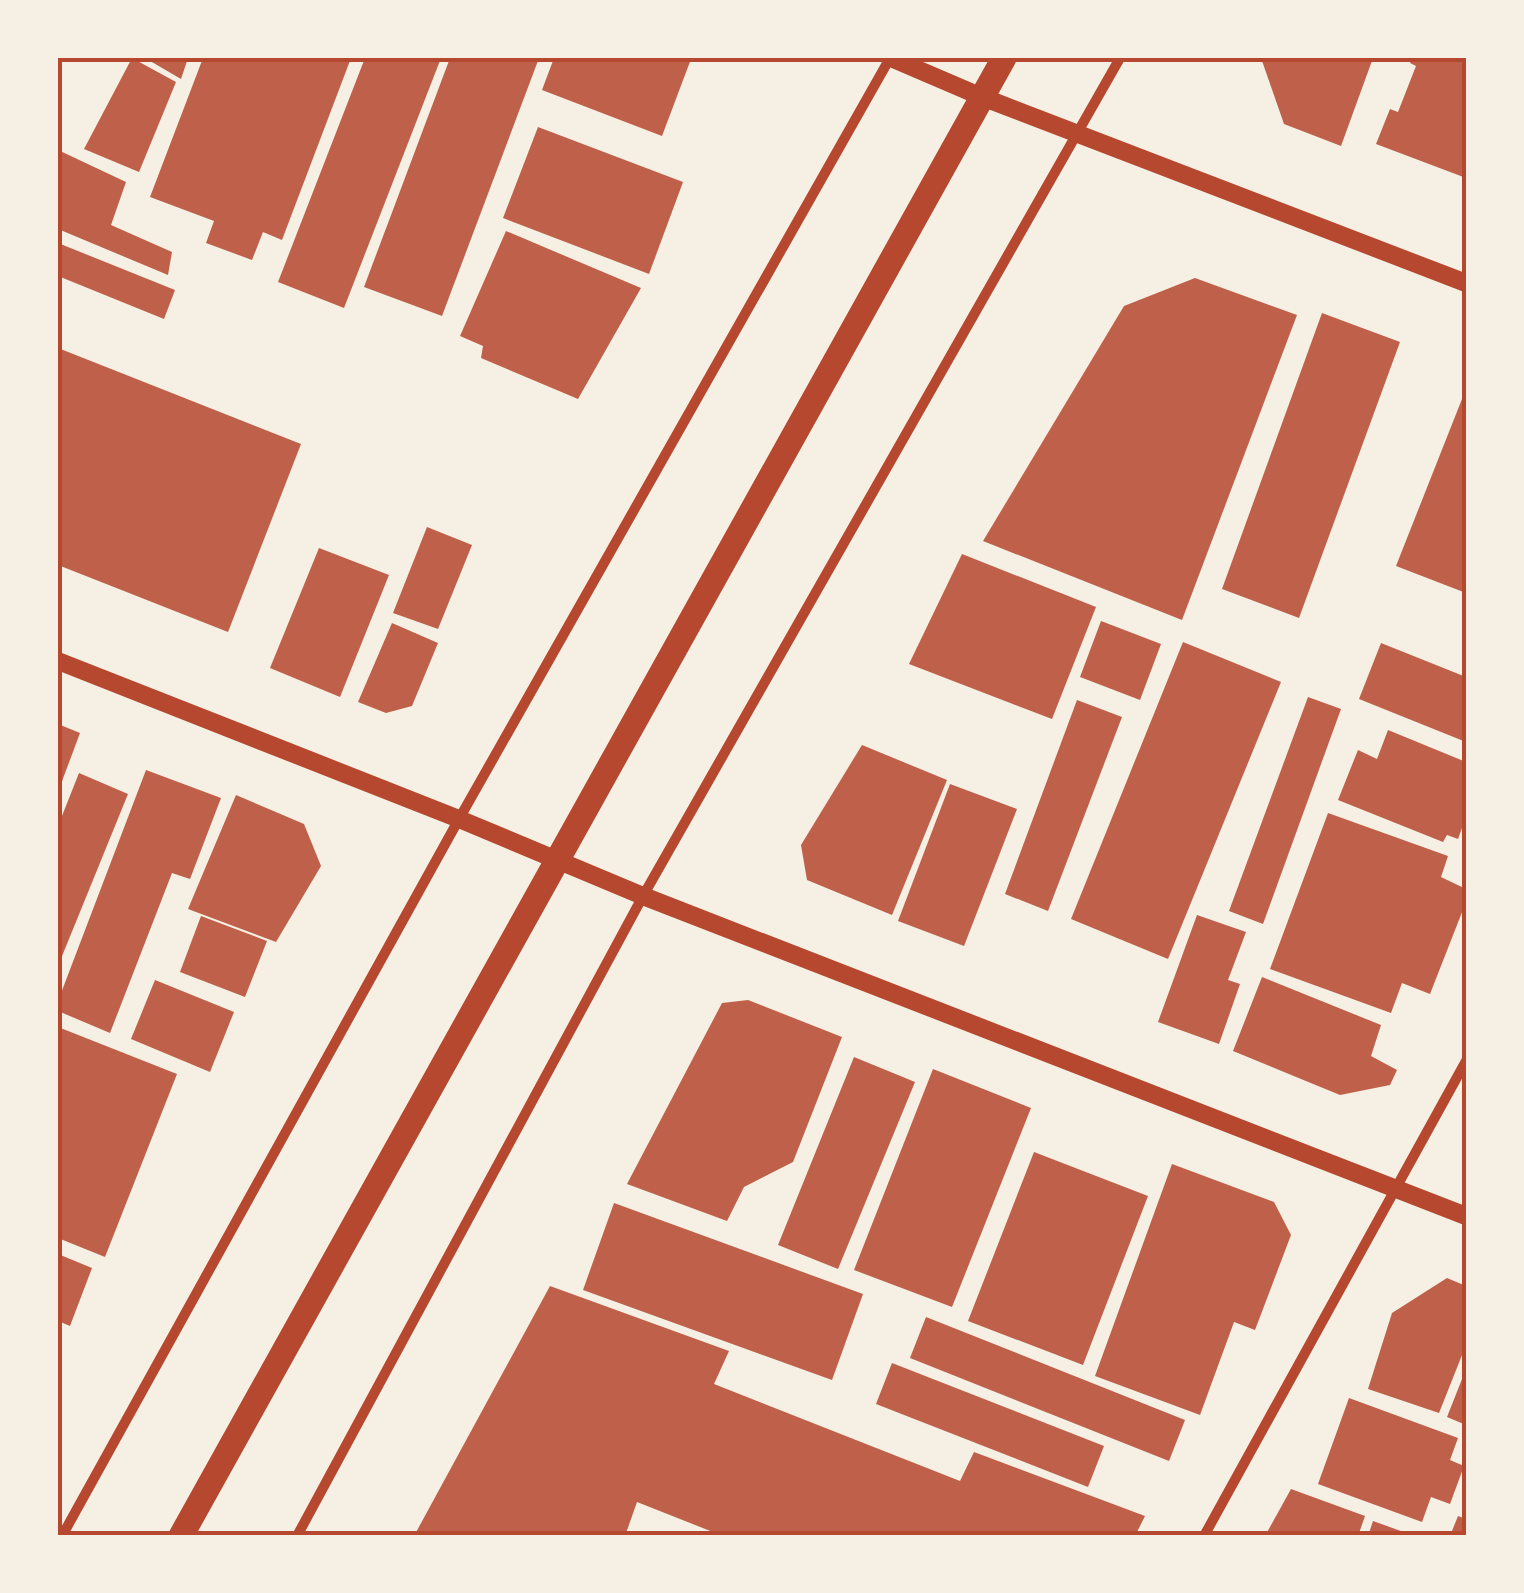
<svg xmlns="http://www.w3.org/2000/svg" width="1524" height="1593" font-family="Overpass,sans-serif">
<rect width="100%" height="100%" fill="#f6efe4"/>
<g fill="#bf614a">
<polygon points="132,58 176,82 139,172 84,149"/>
<polygon points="145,58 188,58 181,79"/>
<polygon points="203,58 351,58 282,240 263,232 252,260 206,243 214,221 150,197"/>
<polygon points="365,58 441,58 344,308 278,282"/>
<polygon points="450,58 539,58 442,316 364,287"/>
<polygon points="554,58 687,58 691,59 662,136 542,90"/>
<polygon points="1261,58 1373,58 1341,146 1284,124"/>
<polygon points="1413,58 1466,58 1466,178 1376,144 1390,109 1398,112 1416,66 1410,63"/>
<polygon points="538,127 683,182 649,274 503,218"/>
<polygon points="58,150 126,182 111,225 172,252 168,275 58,229"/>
<polygon points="506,231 641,288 578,399 481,358 483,346 460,336"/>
<polygon points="58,243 175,290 164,319 58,276"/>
<polygon points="1195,278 1297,315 1182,620 983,541 1124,306"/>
<polygon points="1322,313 1400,342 1299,618 1222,589"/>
<polygon points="58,348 301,444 228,632 58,565"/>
<polygon points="1462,399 1466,401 1466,593 1396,566"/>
<polygon points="427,527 472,545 438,629 393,613"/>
<polygon points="319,548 389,575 340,697 270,668"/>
<polygon points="962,554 1096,607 1052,719 909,664"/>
<polygon points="1101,621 1161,644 1140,700 1080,677"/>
<polygon points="392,623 438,643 412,706 386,713 358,702"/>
<polygon points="1183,642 1281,682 1168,959 1071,919"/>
<polygon points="1381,643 1466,677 1466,742 1359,699"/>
<polygon points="1308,697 1341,709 1263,924 1229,911"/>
<polygon points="1077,700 1122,717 1048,911 1005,894"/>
<polygon points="58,724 80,733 58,792"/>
<polygon points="1388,730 1466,762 1466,817 1458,839 1447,835 1443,842 1338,800 1358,750 1377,759"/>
<polygon points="862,745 947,780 892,915 807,880 801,845"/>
<polygon points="146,770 221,798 190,879 172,873 110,1033 58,1011 58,1001"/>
<polygon points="79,773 128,794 58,966 58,826"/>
<polygon points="950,784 1017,809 964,946 898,921"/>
<polygon points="236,795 304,824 321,866 276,942 188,909"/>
<polygon points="1328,813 1448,856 1441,877 1466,889 1466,902 1430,994 1402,983 1391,1013 1270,969"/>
<polygon points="1197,915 1246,932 1228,980 1240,984 1219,1044 1158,1022"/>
<polygon points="201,916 267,941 245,997 180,972"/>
<polygon points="1262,977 1381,1025 1371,1056 1397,1070 1390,1085 1340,1095 1233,1051"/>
<polygon points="155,980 234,1012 210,1072 131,1039"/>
<polygon points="748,1000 842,1037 793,1162 744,1187 727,1221 627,1184 722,1003"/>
<polygon points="58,1027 177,1074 105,1257 58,1238"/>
<polygon points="854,1057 915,1082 838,1269 778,1245"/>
<polygon points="933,1069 1031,1108 952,1307 854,1270"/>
<polygon points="1034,1152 1148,1196 1083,1365 968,1321"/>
<polygon points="1172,1164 1274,1202 1291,1235 1255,1330 1234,1322 1200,1415 1095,1376"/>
<polygon points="614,1203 863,1294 832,1380 583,1290"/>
<polygon points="58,1254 92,1268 70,1326 58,1321"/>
<polygon points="1447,1278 1466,1286 1466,1345 1439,1413 1368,1389 1392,1313"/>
<polygon points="550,1286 729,1351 714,1384 960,1481 974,1452 1145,1516 1135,1536 723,1536 637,1502 625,1536 414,1536"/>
<polygon points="926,1317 1185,1420 1169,1461 910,1358"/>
<polygon points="892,1363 1104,1446 1088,1487 876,1404"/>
<polygon points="1466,1369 1466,1425 1447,1417"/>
<polygon points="1349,1398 1458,1438 1450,1460 1464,1466 1450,1504 1431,1497 1422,1522 1318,1484"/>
<polygon points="1291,1489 1365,1516 1358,1536 1265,1536"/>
<polygon points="1458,1516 1466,1519 1466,1536 1450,1536"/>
<polygon points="1373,1521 1412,1535 1412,1536 1368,1536"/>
</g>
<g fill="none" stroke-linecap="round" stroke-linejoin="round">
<g stroke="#b5482f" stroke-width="10">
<polyline points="62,1536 459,819 890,58"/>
<polyline points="297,1536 643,896 1120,58"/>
<polyline points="1204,1536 1466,1061"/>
</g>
<g stroke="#b5482f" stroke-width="18">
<polyline points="891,58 982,97 1466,283"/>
<polyline points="58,661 459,819 643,896 1466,1216"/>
</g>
<polyline stroke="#b5482f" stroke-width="25" points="181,1536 1004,58"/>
</g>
<rect width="1524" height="1593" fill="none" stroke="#f6efe4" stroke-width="120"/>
<rect x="60" y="60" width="1404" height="1473" fill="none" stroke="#b5482f" stroke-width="4"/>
</svg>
